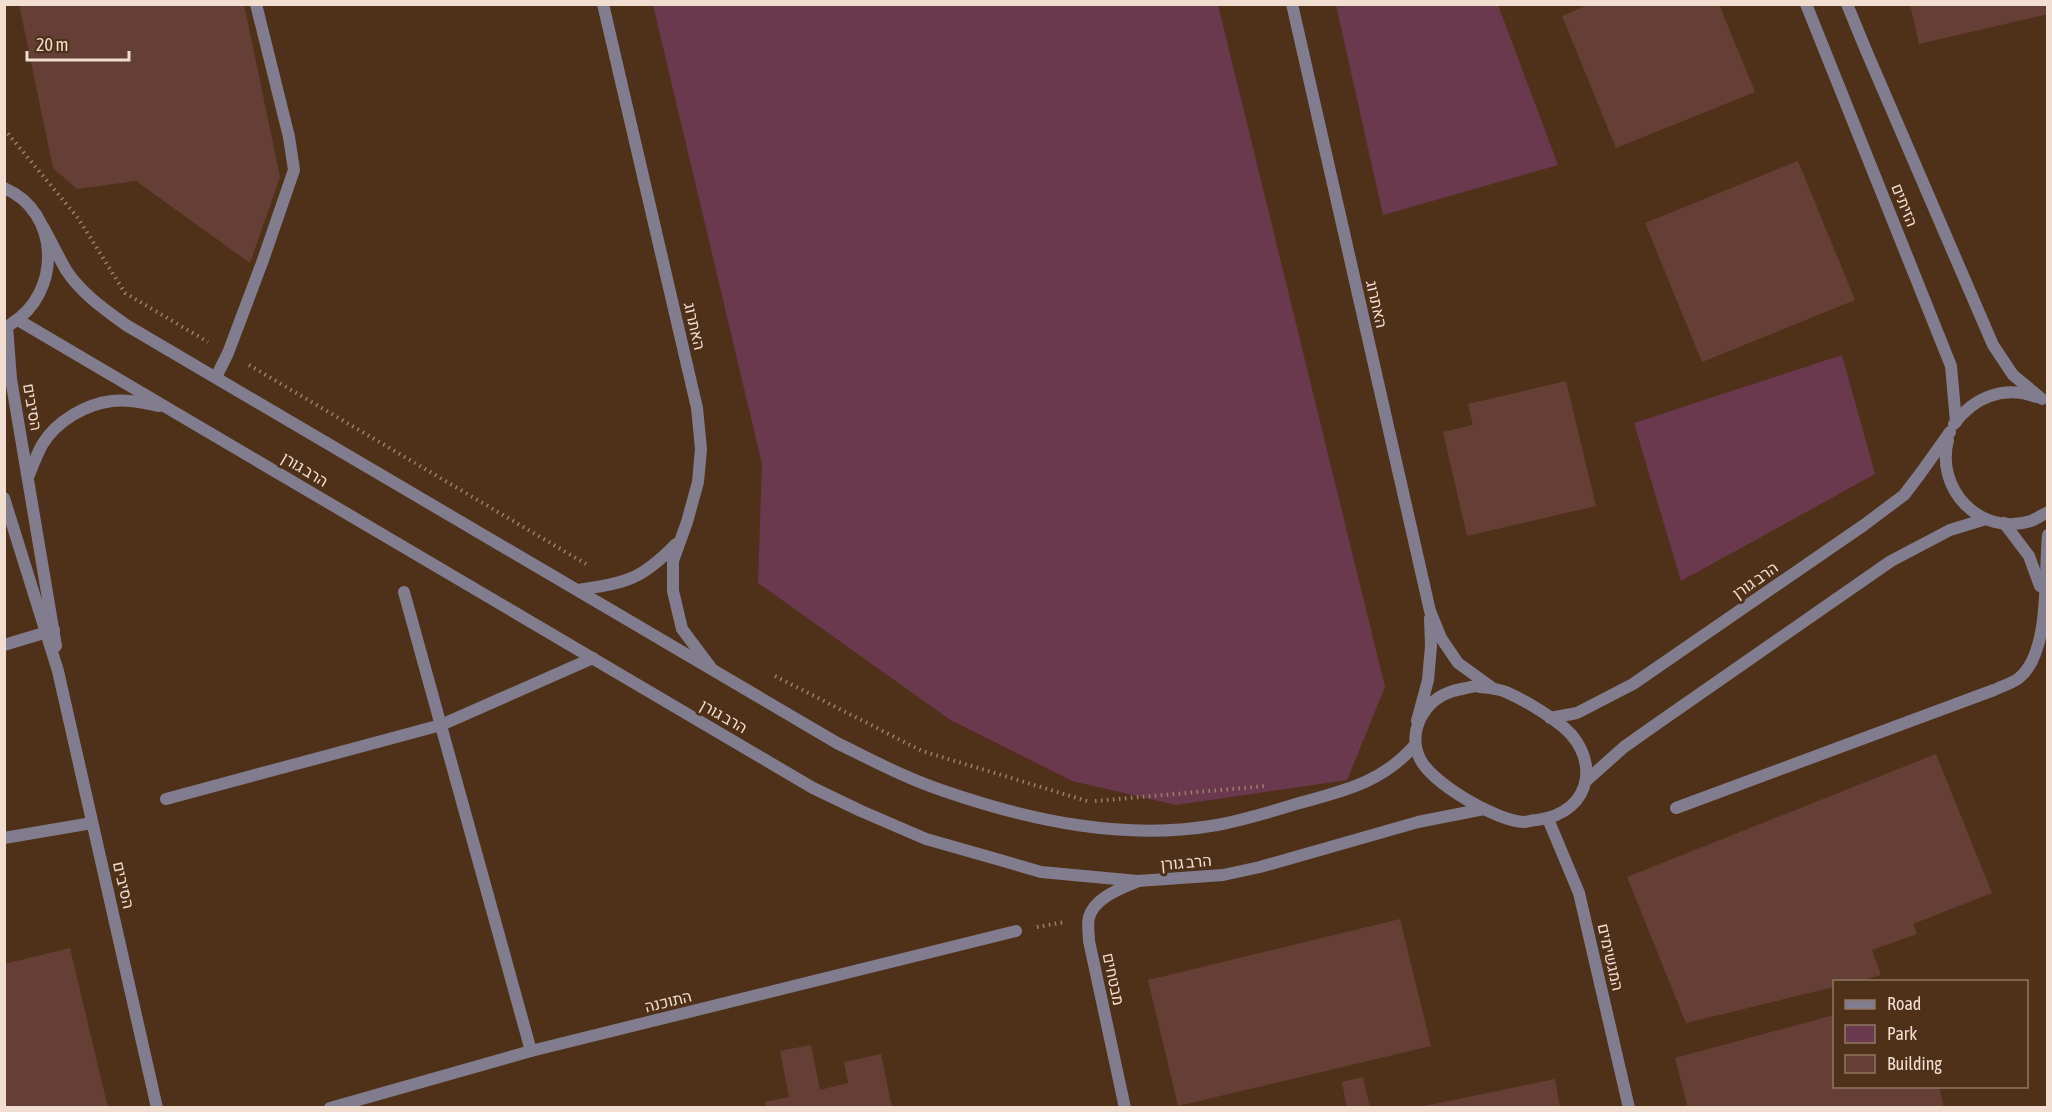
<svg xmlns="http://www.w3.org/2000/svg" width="2052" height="1112" font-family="'Asap Condensed',Heebo,sans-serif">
<rect width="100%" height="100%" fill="#4f311a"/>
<g fill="#6b394d">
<polygon points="653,5 1218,5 1385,687 1347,780 1176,805 1072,781 949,719 758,583 762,464"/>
<polygon points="1336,5 1498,5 1558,165 1383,215"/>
<polygon points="1842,355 1875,474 1681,581 1634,423"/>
</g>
<g fill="#653f35">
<polygon points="19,4 244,4 280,177 250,263 136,181 77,189 53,168"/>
<polygon points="1590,4 1719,4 1755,92 1616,148 1562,16"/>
<polygon points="1910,4 2048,4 2048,14 1919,44"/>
<polygon points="1798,161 1855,300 1702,362 1645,223"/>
<polygon points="1566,381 1596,506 1467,536 1443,432 1473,425 1468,404"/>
<polygon points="1936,754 1992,893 1913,924 1917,934 1872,950 1881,975 1855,982 1834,982 1834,987 1686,1023 1627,877"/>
<polygon points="1400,919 1431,1046 1178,1106 1148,980"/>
<polygon points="70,948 108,1108 4,1108 4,964"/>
<polygon points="1834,1015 1834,1086 1939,1086 1944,1108 1688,1108 1675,1058"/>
<polygon points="811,1045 820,1090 848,1083 844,1062 881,1054 892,1108 766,1108 765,1102 789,1097 780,1051"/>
<polygon points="1363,1077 1370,1108 1347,1108 1342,1082"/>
<polygon points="1555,1079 1560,1108 1425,1108 1424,1106"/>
</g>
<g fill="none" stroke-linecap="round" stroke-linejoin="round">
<g stroke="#99806d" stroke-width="4" stroke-dasharray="1.5 4.5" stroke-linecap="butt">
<polyline points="4,129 78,218 125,293 208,342"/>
<polyline points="249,365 586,564"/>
<polyline points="775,676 922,751 1087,801"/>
<polyline points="1095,801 1266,786"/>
<polyline points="1037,927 1065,922"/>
</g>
<g stroke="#817d8e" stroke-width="12">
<polyline points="216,377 228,353 263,260 294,170 289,137 256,4"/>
<polyline points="2004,523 2029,556 2040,586"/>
<polyline points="404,592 531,1051"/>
<polyline points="4,645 54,630"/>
<polyline points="166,799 441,725 593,658"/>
<path d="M1676 808 1994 690C2002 686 2013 683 2019 678 2051 652 2044 574 2048 535"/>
<polyline points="4,838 92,823"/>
</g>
<g stroke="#817d8e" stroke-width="12">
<polyline points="603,4 697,408 701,449 698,482 687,522 673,561 673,591 682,629 712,669"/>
<polyline points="1292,4 1430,611 1441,638 1458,663 1494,689"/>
<path d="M578 590C627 582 640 581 676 544"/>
<polyline points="1417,721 1428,680 1431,646 1430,618"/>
<polyline points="330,1108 531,1051 1016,931"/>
<path d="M1125 1108 1089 941C1089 934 1087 924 1089 917 1095 897 1121 889 1138 881"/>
</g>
<g stroke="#817d8e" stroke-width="12">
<polyline points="1806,4 1951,366 1956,422"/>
<polyline points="1847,4 1865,48 1993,345 2013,375 2042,399"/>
<path d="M4 188C61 212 62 293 11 324"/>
<path d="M43 227C51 241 58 256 66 270 81 293 104 309 126 325L837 743C872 760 907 779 944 791 1031 821 1125 841 1217 825 1243 820 1270 812 1296 804 1343 791 1382 783 1415 745"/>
<polyline points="18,320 813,788 861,811 926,839 1000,860 1041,872 1138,881 1223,875 1260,867 1418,822 1484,809"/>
<polyline points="7,326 11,379 56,646"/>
<path d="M1954 424C1974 397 2004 385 2036 397"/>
<path d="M1948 440C1935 489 1980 537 2031 521 2036 519 2042 515 2048 512"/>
<path d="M29 475C33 465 37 454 42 445 56 421 86 404 112 401 128 399 144 403 159 406"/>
<polyline points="4,498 58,671 157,1108"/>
<path d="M1475 686C1485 688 1497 688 1506 692 1522 699 1543 712 1557 722 1602 753 1595 813 1537 820 1532 820 1527 822 1523 822 1495 820 1433 784 1420 759 1407 731 1424 700 1453 691 1460 689 1468 688 1475 686Z"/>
<polyline points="1550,718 1577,713 1633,684 1864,525 1904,495 1920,474 1950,432"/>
<polyline points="1587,780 1624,747 1658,723 1891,561 1950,530 1986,519"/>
<polyline points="1548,819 1579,893 1629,1108"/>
</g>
</g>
<g text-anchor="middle" stroke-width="6" stroke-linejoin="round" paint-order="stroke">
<g font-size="16" fill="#f2ded1" stroke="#4f311a">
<text transform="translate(1905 205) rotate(68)" y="6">הזיתים</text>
<text transform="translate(1377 304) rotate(77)" y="6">האתרוג</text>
<text transform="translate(695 326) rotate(77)" y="6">האתרוג</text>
<text transform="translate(33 407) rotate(80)" y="6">הסיבים</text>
<text transform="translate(305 469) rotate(31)" y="6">הרב גורן</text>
<text transform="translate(1755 580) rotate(-35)" y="6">הרב גורן</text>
<text transform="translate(724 716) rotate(30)" y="6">הרב גורן</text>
<text transform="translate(1186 862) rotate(-5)" y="6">הרב גורן</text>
<text transform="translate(124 885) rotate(77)" y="6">הסיבים</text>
<text transform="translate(1611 957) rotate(77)" y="6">המגשימים</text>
<text transform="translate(1114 979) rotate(78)" y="6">מבטחים</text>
<text transform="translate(668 1001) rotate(-14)" y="6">התוכנה</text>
</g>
</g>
<rect width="2052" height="1112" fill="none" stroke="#f2ded1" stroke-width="12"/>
<rect x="1833" y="980" width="195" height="108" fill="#4f311a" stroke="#907663" stroke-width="1.5"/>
<rect x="1845" y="1000" width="30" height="9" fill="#817d8e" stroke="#907663" stroke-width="1.5"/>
<text x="1887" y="1010" font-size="18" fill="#f2ded1">Road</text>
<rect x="1845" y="1025" width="30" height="18" fill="#6b394d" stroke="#907663" stroke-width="1.5"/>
<text x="1887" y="1040" font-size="18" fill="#f2ded1">Park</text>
<rect x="1845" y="1055" width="30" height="18" fill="#653f35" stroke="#907663" stroke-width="1.5"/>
<text x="1887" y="1070" font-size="18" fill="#f2ded1">Building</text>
<path d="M27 51v9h102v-9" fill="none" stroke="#f2ded1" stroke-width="3"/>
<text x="36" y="51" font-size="18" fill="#f2ded1" stroke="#4f311a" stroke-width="4.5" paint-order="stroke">20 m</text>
</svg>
